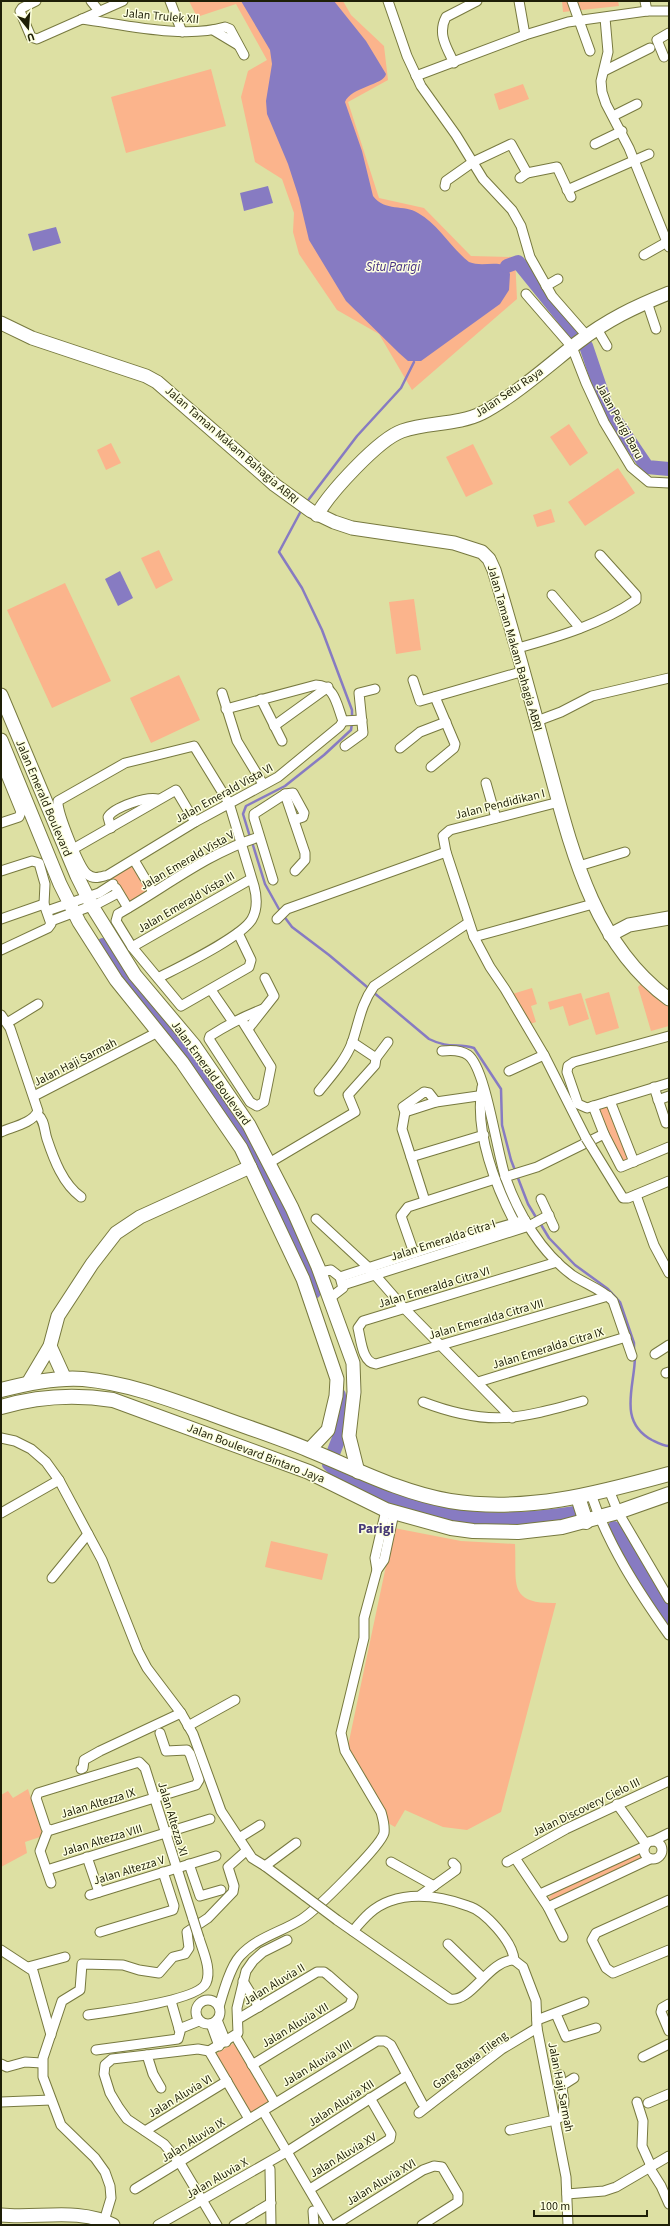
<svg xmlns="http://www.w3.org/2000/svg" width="670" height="2226" font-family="'Source Sans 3',sans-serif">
<rect width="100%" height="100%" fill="#dde0a3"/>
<g fill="#fbb48c">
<polygon points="189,1 343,1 351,15 384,46 388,80 348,102 379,198 424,208 471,256 515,257 517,299 412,390 379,334 337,310 299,254 293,232 294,213 282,179 255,162 241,97 248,71 267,60 236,4 197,17"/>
<polygon points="562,1 618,1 619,6 563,12"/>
<polygon points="211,69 226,126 126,153 111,97"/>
<polygon points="523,84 529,99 499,110 494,94"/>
<polygon points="569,424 588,453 570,466 550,437"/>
<polygon points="111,443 121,463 106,470 97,450"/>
<polygon points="473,444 493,484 466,497 446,457"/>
<polygon points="618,468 635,493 585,526 568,502"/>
<polygon points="551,509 555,522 537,527 533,515"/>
<polygon points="159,550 173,580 156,589 141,558"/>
<polygon points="65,583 111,681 52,708 7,610"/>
<polygon points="414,599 421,650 396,654 389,602"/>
<polygon points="179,675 200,720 151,743 130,698"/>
<polygon points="134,860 153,892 128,908 108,875"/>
<polygon points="642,983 669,1006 669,1026 651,1031 638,987"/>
<polygon points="532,988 537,1004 531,1006 536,1022 527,1025 509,995"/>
<polygon points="609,992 619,1028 596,1035 585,999"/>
<polygon points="581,993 589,1019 569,1026 563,1006 550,1010 548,1002"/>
<polygon points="610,1101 634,1162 624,1166 593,1106"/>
<path d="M394 1528 461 1541 515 1544C517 1584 507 1604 556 1603L501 1812 467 1830 443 1827 405 1810 395 1827 379 1818 357 1772 345 1760Z"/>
<polygon points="271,1541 328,1554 322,1580 265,1567"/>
<polygon points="28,1789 43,1836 25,1842 27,1853 1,1867 1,1795 8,1791 13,1798"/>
<polygon points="642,1851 645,1858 552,1904 547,1899 555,1892"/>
<polygon points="234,2043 269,2102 251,2113 216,2054"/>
</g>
<g fill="#877bc2">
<path d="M241 1H334L366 41 386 74C384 85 351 87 345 102L362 151 373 196C385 212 404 204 418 213 438 224 451 248 469 262 481 267 494 261 507 266L510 274 509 290 500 304 421 361H408L399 353 346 301 309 240 299 198 288 164 267 114 266 101 272 64 270 50Z"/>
<polygon points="268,186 273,203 244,211 240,193"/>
<polygon points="56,227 61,243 33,251 28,234"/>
<polygon points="120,571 133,598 118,606 105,579"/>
</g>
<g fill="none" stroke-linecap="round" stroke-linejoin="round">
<g stroke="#877bc2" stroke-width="2.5">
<polyline points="306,503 357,436 401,388 414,362"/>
<polyline points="302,509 279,552 302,588 322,630 352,710 352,718"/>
<polyline points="250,837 243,814 246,806 285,786 324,755 351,730 352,723"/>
<path d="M252 842 265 884 280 911 292 927 329 955 429 1039C449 1049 457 1043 474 1048L501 1089 502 1125 511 1160 528 1204 537 1219"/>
<polyline points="540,1223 549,1238 575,1265 608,1289 620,1302 634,1343 634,1351"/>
<path d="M635 1356C635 1386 617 1421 652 1440 658 1443 663 1446 669 1446"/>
</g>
<g stroke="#877bc2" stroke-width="14">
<polyline points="507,266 518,262 577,335"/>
<polyline points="586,346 607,408 647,467 669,469"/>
<polyline points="103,945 120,971 164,1020 254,1154 300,1250 314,1292"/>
<path d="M339 1395V1438L329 1464C343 1478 361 1486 379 1493 450 1524 507 1524 582 1512"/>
<polyline points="614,1528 669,1618"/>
</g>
<defs>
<g id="street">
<polyline points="36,1 22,8 20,11 31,37 37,39 123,1"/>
<polyline points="91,1 99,11"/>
<polyline points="170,1 182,32"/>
<polyline points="388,1 407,56 421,86 456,135 483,179 512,210 521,226 530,257 552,296 587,336"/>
<polyline points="519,1 525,35"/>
<polyline points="572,1 590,51"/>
<polyline points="645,1 647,11"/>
<polyline points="605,18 608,52 601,81 602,92 606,104 629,148 669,247"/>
<path d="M82 19C126 25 183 39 225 27L230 29 244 55"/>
<polyline points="213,30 238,45"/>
<polyline points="664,57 657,40 669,33"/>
<path d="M454 63C447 48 437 34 446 17L477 1"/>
<polyline points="604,71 650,48"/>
<polyline points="416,76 525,35 568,22 647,11 669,11"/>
<polyline points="613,116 637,104"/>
<polyline points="595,144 622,131"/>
<polyline points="527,173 557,167 571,197"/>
<polyline points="445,186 446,181 473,162 511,144 527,173 520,178"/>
<polyline points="567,190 649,154"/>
<polyline points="644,255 667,242"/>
<polyline points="546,286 558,279"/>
<polyline points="526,294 572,347 586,383 604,422 631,467 649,482 669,483"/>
<polyline points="647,302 656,329"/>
<polyline points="597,329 607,346"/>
<polyline points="552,595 580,628"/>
<path d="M518 648C558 637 601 624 636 600V595L600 555"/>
<polyline points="413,680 420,701 524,671"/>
<polyline points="222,693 237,741 263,784"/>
<polyline points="261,699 282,741"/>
<path d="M226 709 316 685C335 685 337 706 343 721"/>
<polyline points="343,721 362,720"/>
<polyline points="537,721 561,712 592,696 669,678"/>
<polyline points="274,726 328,687"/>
<polyline points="345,746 363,733 359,693 375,689"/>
<polyline points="400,748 420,732 446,722"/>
<polyline points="1,763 21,812 19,817 1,823"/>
<polyline points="431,767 454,748 455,744 435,697"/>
<polyline points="486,783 496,818"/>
<polyline points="285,794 305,853 305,860 295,871"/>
<polyline points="559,802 450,830 443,836 446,852 474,937 490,967 505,989 544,1055 586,1138"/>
<path d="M111 828 108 817C114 807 147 796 158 799"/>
<polyline points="73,849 176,790 195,822"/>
<polyline points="134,860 153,892"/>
<polyline points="579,866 625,852"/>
<polyline points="1,871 32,861 39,863 45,884 44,904 51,924 48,928 1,950"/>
<polyline points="273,880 254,818 254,814 285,794 293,793 304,813 303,817 294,820"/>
<polyline points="116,888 128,908"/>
<polyline points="47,911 99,893 113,884"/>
<polyline points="1,919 44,904"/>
<polyline points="277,919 287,909 446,852"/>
<polyline points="51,921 99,903 118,893"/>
<path d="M238 933 251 960 249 967 181 1006 132 947 116 921 118 914C164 888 209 852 259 837"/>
<polyline points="474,937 593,904"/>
<polyline points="132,947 251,879"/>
<path d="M158 978C179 967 242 937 252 919 258 908 257 897 254 886L229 803 194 746 125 763 58 801C57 812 79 867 87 874 94 880 100 877 108 875L195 822 278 777 340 726 343 721"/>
<polyline points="211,990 233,1022"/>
<path d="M1 1015 10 1028 38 1111C33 1123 12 1127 1 1132"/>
<path d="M241 1019 271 1067 264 1102 257 1106 250 1102 209 1039 210 1036C227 1025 245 1016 263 1009"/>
<polyline points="7,1023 38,1004"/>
<polyline points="248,1029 274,996 265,978"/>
<polyline points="669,1036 574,1062 568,1066 567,1072 578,1104 587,1108 669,1083"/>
<path d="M442 1051C450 1050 461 1050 468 1055 486 1068 497 1154 506 1179 519 1215 541 1252 572 1275 585 1284 602 1289 613 1301L632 1356"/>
<polyline points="376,1058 388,1042"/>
<polyline points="509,1071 544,1055"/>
<path d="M482 1087C474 1132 496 1188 517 1227"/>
<polyline points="654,1087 666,1123"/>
<path d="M319 1091C331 1076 345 1061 352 1043 359 1022 361 1004 374 986L468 923"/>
<polyline points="34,1096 158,1032"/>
<polyline points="658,1100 669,1096"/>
<polyline points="610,1101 634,1162"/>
<polyline points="593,1106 604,1134 621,1167 669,1147"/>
<polyline points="405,1112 436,1102 485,1095"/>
<path d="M37 1114C45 1120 44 1130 47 1139 54 1160 63 1184 81 1197"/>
<polyline points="591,1146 623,1198 628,1198 669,1181"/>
<polyline points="411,1157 484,1135"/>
<polyline points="269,1163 355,1112 348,1095 375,1065 376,1058 352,1042"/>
<polyline points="505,1177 537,1167 604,1134"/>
<polyline points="636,1195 654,1245 669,1273"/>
<polyline points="541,1199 554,1227"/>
<polyline points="425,1201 402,1129 405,1112 403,1107 424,1092 429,1093 436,1102"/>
<polyline points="316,1219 369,1268 404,1308 512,1418"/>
<polyline points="414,1253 401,1216 408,1207 495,1179"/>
<path d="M557 1262 363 1321 358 1328C361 1339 362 1363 376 1364L608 1296"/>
<polyline points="320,1272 331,1270 340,1277 343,1288 330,1298"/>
<polyline points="340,1277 445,1243 525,1220"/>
<polyline points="343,1285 529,1226 549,1215"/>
<polyline points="655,1354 669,1345"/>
<polyline points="666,1373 669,1372"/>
<polyline points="478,1382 626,1337"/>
<path d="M423 1402C488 1427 519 1419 583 1401"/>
<polyline points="1,1438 15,1441 31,1449 46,1462 59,1480 102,1560 138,1651 147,1668 181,1713 193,1734 221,1811 252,1858 265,1866 305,1896"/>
<polyline points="609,1490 618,1512 669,1599"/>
<path d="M591 1494C608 1545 638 1591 669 1635"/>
<polyline points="1,1513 59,1480"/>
<polyline points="377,1570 375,1558 386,1510"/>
<polyline points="52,1578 88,1534"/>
<polyline points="188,1726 235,1700"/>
<polyline points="160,1733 166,1751 187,1750 190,1754 199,1780 196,1785 51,1830 46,1828 36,1798 38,1793 139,1762 145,1768 193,1919"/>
<polyline points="81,1769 83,1768 84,1760 100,1751 181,1713"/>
<polyline points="617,1804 646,1844"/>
<polyline points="48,1830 40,1851 51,1883"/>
<polyline points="239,1838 260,1825"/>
<circle cx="653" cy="1850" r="9"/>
<polyline points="653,1841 669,1833"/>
<polyline points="87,1857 99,1892"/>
<polyline points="515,1858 548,1907 563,1937"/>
<polyline points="391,1862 434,1886"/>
<polyline points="507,1862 566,1829 669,1781"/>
<polyline points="189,1864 200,1896 221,1890"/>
<polyline points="265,1866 296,1843"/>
<polyline points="47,1870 210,1819"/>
<polyline points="540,1894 645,1846"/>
<polyline points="90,1895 216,1856"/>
<polyline points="421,1895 456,1870 456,1866 453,1863"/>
<polyline points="669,1900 596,1933 592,1940 606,1968 613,1973 669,1950"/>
<polyline points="548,1907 650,1859"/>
<path d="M337 1920 450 1999C471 2003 489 1960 514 1960"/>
<path d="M353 1931C364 1918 373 1907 390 1901 416 1892 443 1897 468 1906 485 1911 513 1942 514 1960"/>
<polyline points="100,1932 173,1910 174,1906 163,1872"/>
<polyline points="448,1944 483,1978"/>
<polyline points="1,1950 33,1971 51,2035"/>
<polyline points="514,1960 523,1967 536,2001 537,2028 566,2177 568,2225"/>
<polyline points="28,1967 65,1957"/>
<polyline points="243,1981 259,2007"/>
<circle cx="208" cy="2012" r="12"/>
<polyline points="669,2004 662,2008 661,2012 669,2031"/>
<path d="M219 2007C223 1993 230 1967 240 1956 257 1937 282 1932 302 1919 316 1910 381 1846 384 1833 385 1825 383 1819 381 1812L345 1751 341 1733 364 1638V1618L377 1570 384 1560 394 1513"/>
<polyline points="556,2014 566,2037 596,2028"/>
<path d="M88 2015C109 2012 199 2000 206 1983 212 1970 203 1951 199 1938"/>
<polyline points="238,2019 317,1972 324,1972 328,1975 353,1997 350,2005 252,2065"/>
<polyline points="217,2020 226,2042"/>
<polyline points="537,2020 584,2002"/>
<polyline points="211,2024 219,2046"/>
<polyline points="179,2029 199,2021"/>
<polyline points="236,2037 275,2103"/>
<polyline points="96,2050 178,2039 180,2032 171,2001"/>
<polyline points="209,2051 238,2033 237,2008 246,1971 253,1961 263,1952 287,1940"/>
<polyline points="209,2051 249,2119"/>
<polyline points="147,2055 112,2059 105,2065 104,2074 110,2093 119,2108 127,2119 164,2144 180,2163 217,2225"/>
<polyline points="643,2057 669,2044"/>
<polyline points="1,2064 7,2067 25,2062 42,2063"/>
<polyline points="563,2085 574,2078"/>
<polyline points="161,2088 153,2074 147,2055 198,2049 209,2051"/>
<polyline points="1,2102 51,2100"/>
<polyline points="637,2102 643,2121 642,2146 651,2166"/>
<polyline points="648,2103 669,2094"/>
<polyline points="263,2111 330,2225"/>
<polyline points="419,2113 502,2049 537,2028"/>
<polyline points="510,2130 555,2120 563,2116 564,2101 560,2075"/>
<polyline points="145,2131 227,2081"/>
<polyline points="649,2167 661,2186 669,2204"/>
<polyline points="270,2169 271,2225"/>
<polyline points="135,2189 377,2041 385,2041 391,2045 422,2103"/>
<polyline points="310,2189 390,2139 391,2134 370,2098"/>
<polyline points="567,2194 604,2191 616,2187 669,2156"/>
<polyline points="313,2211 314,2225"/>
<polyline points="104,2221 111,2198 110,2186 105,2172 95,2158 61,2125 43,2077 43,2058 62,2001 80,1990 82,1964 123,1965 139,1970 159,1973 173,1957 185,1954 189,1948 187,1932 208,1918 233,1892 234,1886 228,1867 246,1851"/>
<polyline points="158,2225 288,2151 407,2075"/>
<polyline points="234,2225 271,2203"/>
<polyline points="335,2225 423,2170 434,2166 442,2167 458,2194 458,2202 422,2225"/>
</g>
<g id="secondary">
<path d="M1 323 32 338 146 376 157 382 275 485 311 511 334 522 352 528 454 543 482 552 489 559 494 570C512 629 528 688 544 748 569 838 589 941 669 999"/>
<path d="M317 515C330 492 379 439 402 431 428 422 458 425 482 413 513 397 549 365 577 343 607 320 634 307 669 293"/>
<polyline points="1,695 77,876 92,906 135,975 194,1045 249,1125 292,1208 318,1267 353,1363 354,1392 349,1436 358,1472"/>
<polyline points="1,740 60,884 79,922 116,980 182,1062 241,1148 303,1279 337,1379 336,1396 328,1430 309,1450"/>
<polyline points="610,935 629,925 669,918"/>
<polyline points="50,1346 65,1379"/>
<polyline points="28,1383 50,1346 58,1316 92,1264 116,1233 140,1217 250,1167"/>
<path d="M1 2215C38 2219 78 2207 113 2225"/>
</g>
<g id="primary">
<path d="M1 1390C28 1383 56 1377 83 1379 128 1383 172 1400 214 1415 246 1427 278 1437 309 1450 356 1469 399 1492 450 1501 526 1513 596 1494 669 1474"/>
<path d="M1 1407C38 1396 75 1394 113 1400L309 1472 386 1510 451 1528 473 1531 518 1532 562 1527 618 1512 669 1494"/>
<polyline points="578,1497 586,1522"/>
</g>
</defs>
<use href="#street" stroke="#77793f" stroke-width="11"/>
<use href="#secondary" stroke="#77793f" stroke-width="15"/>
<use href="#primary" stroke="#77793f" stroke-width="16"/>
<use href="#street" stroke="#fff" stroke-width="9"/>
<use href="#secondary" stroke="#fff" stroke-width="13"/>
<use href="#primary" stroke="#fff" stroke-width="14"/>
<defs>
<g id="street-bridge">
<polyline points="586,1138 591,1146"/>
<polyline points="305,1896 337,1920"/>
<polyline points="193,1919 199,1938"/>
</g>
</defs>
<use href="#street-bridge" stroke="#77793f" stroke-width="11" stroke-linecap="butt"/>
<use href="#street-bridge" stroke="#fff" stroke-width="9"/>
</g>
<g text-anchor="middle" stroke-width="3" stroke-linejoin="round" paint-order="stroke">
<g font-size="12" fill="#1e1f07" stroke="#fdffe0">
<text transform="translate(161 16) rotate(5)" y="4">Jalan Trulek XII</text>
<text transform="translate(509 392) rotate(-34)" y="4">Jalan Setu Raya</text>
<text transform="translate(620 421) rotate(61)" y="4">Jalan Perigi Baru</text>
<text transform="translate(232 445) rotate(41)" y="4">Jalan Taman Makam Bahagia ABRI</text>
<text transform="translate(515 648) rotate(74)" y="4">Jalan Taman Makam Bahagia ABRI</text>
<text transform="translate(224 793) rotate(-29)" y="4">Jalan Emerald Vista VI</text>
<text transform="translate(44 798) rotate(67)" y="4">Jalan Emerald Boulevard</text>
<text transform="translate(500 804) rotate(-14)" y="4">Jalan Pendidikan I</text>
<text transform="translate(187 860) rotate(-30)" y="4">Jalan Emerald Vista V</text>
<text transform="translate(186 902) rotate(-30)" y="4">Jalan Emerald Vista III</text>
<text transform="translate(75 1062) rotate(-27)" y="4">Jalan Haji Sarmah</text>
<text transform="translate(211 1073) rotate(54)" y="4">Jalan Emerald Boulevard</text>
<text transform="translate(443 1240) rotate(-18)" y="4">Jalan Emeralda Citra I</text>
<text transform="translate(434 1287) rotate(-17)" y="4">Jalan Emeralda Citra VI</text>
<text transform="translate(486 1319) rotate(-16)" y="4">Jalan Emeralda Citra VII</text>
<text transform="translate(548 1348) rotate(-17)" y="4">Jalan Emeralda Citra IX</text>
<text transform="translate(256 1453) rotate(21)" y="4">Jalan Boulevard Bintaro Jaya</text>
<text transform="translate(98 1803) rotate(-17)" y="4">Jalan Altezza IX</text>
<text transform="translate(586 1807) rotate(-26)" y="4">Jalan Discovery Cielo III</text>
<text transform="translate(173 1819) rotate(73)" y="4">Jalan Altezza XI</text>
<text transform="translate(102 1840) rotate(-17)" y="4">Jalan Altezza VIII</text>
<text transform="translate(129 1870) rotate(-17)" y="4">Jalan Altezza V</text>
<text transform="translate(274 1984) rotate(-31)" y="4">Jalan Aluvia II</text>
<text transform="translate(295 2025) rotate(-31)" y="4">Jalan Aluvia VII</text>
<text transform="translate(470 2060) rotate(-36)" y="4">Gang Rawa Tileng</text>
<text transform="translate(317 2063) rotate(-31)" y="4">Jalan Aluvia VIII</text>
<text transform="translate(561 2087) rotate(79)" y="4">Jalan Haji Sarmah</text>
<text transform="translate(180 2096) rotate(-31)" y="4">Jalan Aluvia VI</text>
<text transform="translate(341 2103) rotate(-33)" y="4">Jalan Aluvia XII</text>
<text transform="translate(193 2140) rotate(-32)" y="4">Jalan Aluvia IX</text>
<text transform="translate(343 2155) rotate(-31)" y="4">Jalan Aluvia XV</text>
<text transform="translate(217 2178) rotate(-30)" y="4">Jalan Aluvia X</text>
<text transform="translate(381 2182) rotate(-31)" y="4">Jalan Aluvia XVI</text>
</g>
<g font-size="13" font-style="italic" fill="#452e83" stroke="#fdffe0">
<text x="393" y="271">Situ Parigi</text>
</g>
<g font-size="14" font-weight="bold" fill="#473a77" stroke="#fdffe0">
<text x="376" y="1533">Parigi</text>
</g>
</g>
<rect width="670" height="2226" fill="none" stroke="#1e1f07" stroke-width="4"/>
<g transform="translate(28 28) rotate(163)" stroke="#fdffe0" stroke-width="3" paint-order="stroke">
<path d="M0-3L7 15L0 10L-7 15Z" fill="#1e1f07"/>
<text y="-6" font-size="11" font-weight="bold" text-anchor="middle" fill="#1e1f07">U</text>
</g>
<path d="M534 2210v6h113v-6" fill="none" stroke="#1e1f07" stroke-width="2"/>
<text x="540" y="2210" font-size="12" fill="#1e1f07" stroke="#fdffe0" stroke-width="3" paint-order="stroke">100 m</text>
</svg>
